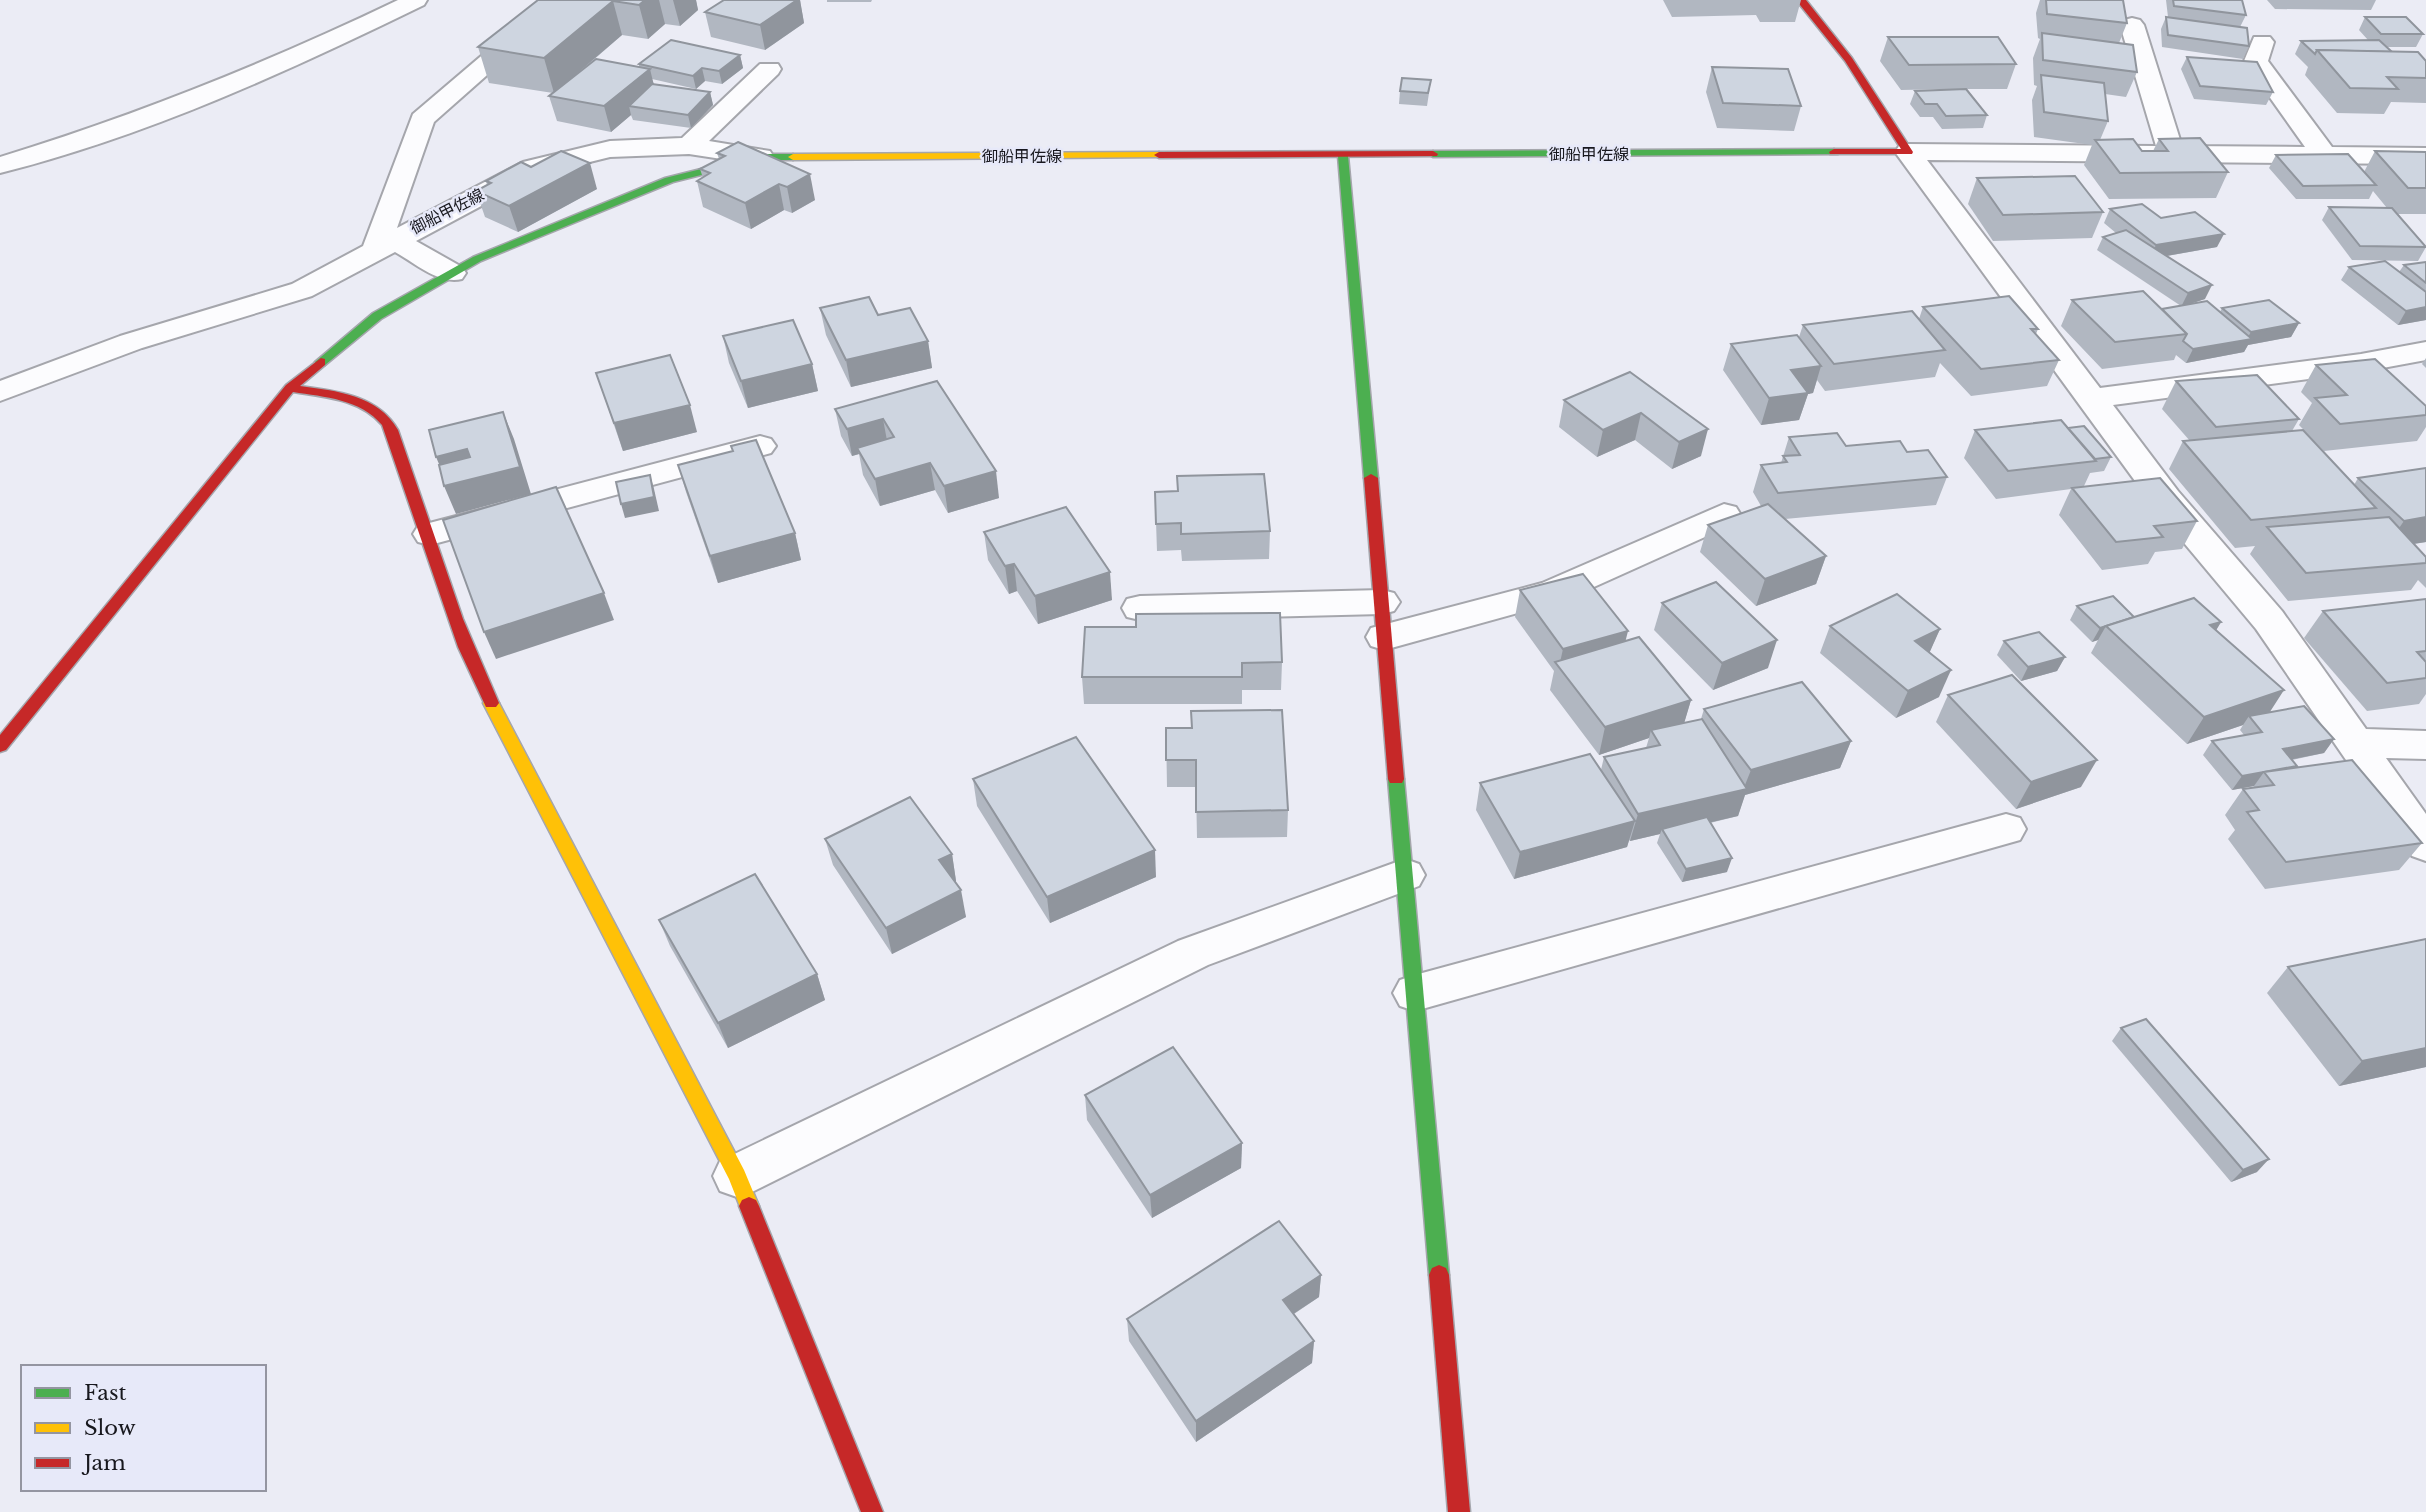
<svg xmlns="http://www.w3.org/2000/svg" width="2426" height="1512" font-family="'Libre Baskerville','Noto Sans JP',serif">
<rect width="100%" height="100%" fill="#ebecf5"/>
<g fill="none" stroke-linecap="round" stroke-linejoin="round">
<defs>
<g id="street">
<path d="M398 0H427L424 5C289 71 147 136 0 173V157C137 115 269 62 398 0Z"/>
<path d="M547 0H572L434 122 397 228 523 162 610 141 682 138 760 64H778L781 69 778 74 709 141 770 151 774 157 770 163 761 165 689 154 610 157 541 174 416 241 462 267 466 273 462 279C439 285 415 263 395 252L312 296 142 348 0 401V381L120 336 292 284 363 246 413 114Z"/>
<polygon points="2132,18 2140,20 2144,25 2182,146 2305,147 2244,61 2254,37 2270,37 2274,42 2268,61 2332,147 2426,148 2426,164 1927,160 2100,388 2361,354 2426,342 2426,360 2361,372 2113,405 2178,491 2282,611 2366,729 2426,731 2426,759 2386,758 2426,814 2426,861 2412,856 2256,629 2154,507 1895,152 1899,146 1908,144 2156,146 2120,25 2124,20"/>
<polygon points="760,436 771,439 776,446 771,453 430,545 418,542 413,534 418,526"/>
<polygon points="1724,504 1736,507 1741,515 1736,523 1565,600 1384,650 1371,646 1366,637 1371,628 1542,583"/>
<polygon points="1382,590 1394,593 1400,602 1394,611 1382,614 1140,620 1127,617 1122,608 1127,599 1140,596"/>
<polygon points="2006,814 2020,818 2026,829 2020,840 1415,1011 1400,1006 1393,993 1400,980 1415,975"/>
<polygon points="1405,859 1419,864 1425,875 1419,886 1208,965 754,1191 737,1197 720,1191 713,1176 720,1161 1178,941"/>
</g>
<g id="fast">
<polygon points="1834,149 1839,152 1838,154 1433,157 1428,154 1433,151"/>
<polygon points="1343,153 1348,156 1378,478 1371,482 1364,478 1338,156"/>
<polygon points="761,154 793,154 798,157 793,160 761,160 673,182 481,261 381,319 325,365 317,365 315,362 373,313 473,257 665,178"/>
<polygon points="1396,773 1402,775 1404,779 1449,1275 1446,1282 1439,1285 1432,1282 1429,1275 1388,779 1390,775"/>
</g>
<g id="slow">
<polygon points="1159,152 1164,155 1163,157 793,160 788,157 793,154"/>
<polygon points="491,697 499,703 744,1170 759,1206 756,1212 749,1215 742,1212 729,1179 483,703"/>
</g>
<g id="jam">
<polygon points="1796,0 1806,0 1852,58 1913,152 1912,154 1830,154 1829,152 1834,149 1901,149 1845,61"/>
<polygon points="1433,151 1438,154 1437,156 1159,158 1154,155 1159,152"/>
<path d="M321 358 325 359V365L300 386C337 391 378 395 398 430L463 619 499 703 496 707H486L458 647 382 425C360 399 325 397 293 392L6 750 0 752V735L286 385Z"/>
<polygon points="1371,474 1378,478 1404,779 1402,783 1390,783 1388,779 1364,478"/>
<polygon points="749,1197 756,1200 759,1206 883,1512 861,1512 739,1206 742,1200"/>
<polygon points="1439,1265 1446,1268 1449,1275 1470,1512 1448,1512 1429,1275 1432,1268"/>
</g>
</defs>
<use href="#street" stroke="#a5a6ac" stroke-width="4"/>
<use href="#fast" stroke="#a5a6ac" stroke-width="3"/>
<use href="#slow" stroke="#a5a6ac" stroke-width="3"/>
<use href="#jam" stroke="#a5a6ac" stroke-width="3"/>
<use href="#street" fill="#fcfcfe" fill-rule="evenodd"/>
<use href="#fast" fill="#4caf50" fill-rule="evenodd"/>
<use href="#slow" fill="#ffc107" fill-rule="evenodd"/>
<use href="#jam" fill="#c62828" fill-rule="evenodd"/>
</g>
<g fill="#b1b7c1">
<polygon points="538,0 696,0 698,10 680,26 665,24 648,39 622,35 567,83 639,67 639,64 740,55 743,68 722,84 705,81 696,89 652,79 654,84 710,92 713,105 691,128 633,120 631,115 611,132 557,121 549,96 553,93 489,83 478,47"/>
<polygon points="724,0 800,0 804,23 765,50 711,37 705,12"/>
<polygon points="827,0 872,0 871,2 827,2"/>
<polygon points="1663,0 1801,0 1795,22 1760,22 1756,15 1672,17"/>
<polygon points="2040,0 2123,0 2127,23 2119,43 2137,72 2126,97 2105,94 2108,121 2100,140 2142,151 2153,151 2159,139 2228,172 2216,198 2109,199 2084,165 2092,145 2034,137 2032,100 2037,86 2034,85 2033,58 2040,39 2038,38 2036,13"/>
<polygon points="2166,0 2242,0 2246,15 2240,27 2249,46 2243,59 2162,47 2161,29 2166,17 2168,17"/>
<polygon points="2267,0 2376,0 2371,10 2275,9"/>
<polygon points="2365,17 2423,34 2416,47 2387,47 2392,52 2426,61 2426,103 2391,102 2384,114 2337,113 2305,75 2308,67 2295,54 2301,41 2368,40 2359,30"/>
<polygon points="1888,37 2016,64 2007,89 1967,89 1987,115 1983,128 1942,129 1933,117 1920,117 1910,104 1915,91 1949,89 1901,90 1880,61"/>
<polygon points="2187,57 2273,92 2266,105 2194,99 2181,69"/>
<polygon points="1712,67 1801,106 1794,131 1717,128 1706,92"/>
<polygon points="1431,80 1427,106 1399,104 1400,91"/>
<polygon points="2375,151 2426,152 2426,214 2398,214 2426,247 2418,261 2352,260 2322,220 2329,207 2387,208 2373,191 2369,199 2296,199 2269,168 2276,155 2364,172"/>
<polygon points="717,153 815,200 792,213 784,210 751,229 703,207 697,181 703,178 700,169 719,159"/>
<polygon points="531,167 597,189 518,232 485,217 476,191 487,185 486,181"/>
<polygon points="1977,178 2103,212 2092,238 1993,241 1968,204"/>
<polygon points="2110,209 2161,218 2217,247 2167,256 2205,299 2186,305 2220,312 2222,308 2299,323 2291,337 2248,345 2244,352 2186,363 2176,355 2174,360 2102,369 2061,326 2072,300 2162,309 2181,306 2097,250 2103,237 2116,233 2104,223"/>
<polygon points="2426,262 2426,320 2398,325 2341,280 2349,267 2399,272 2404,265"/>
<polygon points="1923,307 2038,329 2036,334 2059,360 2047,386 1971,396 1940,363 1935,377 1825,391 1817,380 1813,393 1808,394 1799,420 1761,425 1723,370 1731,344 1799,337 1803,325 1919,319"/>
<polygon points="820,308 878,315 928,341 932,368 851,387 826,335"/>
<polygon points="723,336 812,364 818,391 748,408 729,363"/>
<polygon points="2426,358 2426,368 2422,364"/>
<polygon points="2316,365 2426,406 2426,427 2417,441 2324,451 2299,425 2312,403 2301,392"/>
<polygon points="1630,372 1701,456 1672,469 1635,440 1597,457 1559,427 1564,400"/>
<polygon points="596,373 697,432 623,451"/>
<polygon points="937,381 999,498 948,513 935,490 880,506 863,475 859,454 852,456 841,436 835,409"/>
<polygon points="2176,381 2299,419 2292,431 2354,485 2358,478 2426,468 2426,542 2414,544 2426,557 2426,588 2418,580 2411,590 2288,601 2250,554 2255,546 2235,548 2169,469 2183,441 2190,441 2162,409"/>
<polygon points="2068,428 2111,457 2104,471 2090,473 2084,486 2197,521 2182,549 2155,552 2148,564 2102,570 2059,515 2071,489 1996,499 1964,458 1975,430"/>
<polygon points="1789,437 1846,446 1907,452 1947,477 1936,505 1785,519 1826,556 1816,584 1756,606 1700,552 1708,525 1761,506 1753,492 1761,465 1781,463"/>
<polygon points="678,465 795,533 801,560 718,583 686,492"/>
<polygon points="1177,476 1270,531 1269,559 1182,561 1181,550 1157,551 1155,492 1177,491"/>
<polygon points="984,532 1112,600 1038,624 1017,591 1009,594 988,560"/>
<polygon points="1520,590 1625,642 1691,700 1684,723 1701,719 1704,709 1851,741 1840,768 1745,795 1738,816 1710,823 1727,872 1682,882 1657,843 1660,834 1630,841 1629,840 1627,847 1514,879 1476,810 1480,783 1601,770 1604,757 1646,748 1649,738 1599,755 1550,690 1554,671 1515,617"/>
<polygon points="2426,599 2426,694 2419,704 2367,711 2304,638 2323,611"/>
<polygon points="1662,603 1768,668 1713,690 1654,630"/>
<polygon points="2077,606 2134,617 2221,622 2216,630 2269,713 2334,739 2324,753 2292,760 2296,768 2422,843 2399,870 2265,889 2228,839 2235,830 2225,815 2243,789 2253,787 2254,786 2232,790 2203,755 2212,741 2244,735 2240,730 2243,725 2187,744 2091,653 2098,640 2092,642 2070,620"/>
<polygon points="1830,626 1940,629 1929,653 1939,697 1896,718 1820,653"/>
<polygon points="1085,627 1282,662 1281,690 1242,690 1242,704 1084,704 1082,677"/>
<polygon points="2004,641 2065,657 2057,671 2021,681 1997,655"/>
<polygon points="1948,695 2081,787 2016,809 1936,722"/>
<polygon points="1166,728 1288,810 1287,837 1197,838 1196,787 1167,787"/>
<polygon points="973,779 1156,877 1050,923 977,806"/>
<polygon points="825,839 952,854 956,881 955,882 966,917 892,954 833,865"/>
<polygon points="659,920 817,974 825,1000 728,1048 670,946"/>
<polygon points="2288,967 2426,1067 2339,1086 2267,993"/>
<polygon points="2121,1028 2257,1172 2231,1182 2112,1041"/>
<polygon points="1085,1095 1242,1143 1241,1168 1152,1218 1087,1120"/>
<polygon points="1321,1275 1319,1297 1294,1314 1314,1341 1312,1363 1196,1442 1129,1341 1127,1319"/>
</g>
<g fill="#90959d">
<polygon points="645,0 659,0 665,24 648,39 639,5"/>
<polygon points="673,0 696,0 698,10 680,26"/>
<polygon points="797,0 800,0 804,23 765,50 760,25"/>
<polygon points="613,1 622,35 554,93 544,58"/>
<polygon points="740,55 743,68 722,84 719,71"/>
<polygon points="702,68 705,81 696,89 693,76"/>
<polygon points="650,69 656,94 629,106 631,115 611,132 604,106"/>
<polygon points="710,92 713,105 691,128 688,115"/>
<polygon points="590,163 597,189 518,232 509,206"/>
<polygon points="810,174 815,200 792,213 787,187"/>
<polygon points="779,184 784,210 751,229 745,203"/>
<polygon points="2224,234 2217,247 2149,259 2156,245"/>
<polygon points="2212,285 2205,299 2181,307 2188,293"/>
<polygon points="2426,307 2426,320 2398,325 2406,311"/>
<polygon points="2299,323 2291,337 2248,345 2244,352 2186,363 2193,349 2246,340 2251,332"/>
<polygon points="928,341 932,368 851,387 846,360"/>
<polygon points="812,364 818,391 748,408 741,381"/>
<polygon points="1821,366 1813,393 1808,394 1799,420 1761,425 1769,398 1791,370"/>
<polygon points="690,405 697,432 623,451 614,423"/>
<polygon points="503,412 514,439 531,494 456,514 444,486 520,467"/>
<polygon points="1641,413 1635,440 1597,457 1603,430"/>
<polygon points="883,419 888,446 857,448 859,454 852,456 847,429"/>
<polygon points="1708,429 1701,456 1672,469 1679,442"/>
<polygon points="467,449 478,477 448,485 436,457"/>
<polygon points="930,463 935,490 880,506 875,479"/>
<polygon points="996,471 999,498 948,513 944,486"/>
<polygon points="650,475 654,489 659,511 625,518 621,504"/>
<polygon points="2426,517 2426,542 2385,548 2404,521"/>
<polygon points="795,533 801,560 718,583 710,556"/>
<polygon points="1826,556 1816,584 1756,606 1765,579"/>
<polygon points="1014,564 1017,591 1009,594 1005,566"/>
<polygon points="1110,572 1112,600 1038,624 1035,596"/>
<polygon points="604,593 614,620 496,659 484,632"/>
<polygon points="2135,617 2106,626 2098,640 2092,642 2100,628"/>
<polygon points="2221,622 2205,649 2210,625"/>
<polygon points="1940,629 1928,656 1915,641"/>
<polygon points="1628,631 1621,659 1559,667 1563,649"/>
<polygon points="1777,640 1768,668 1713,690 1722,663"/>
<polygon points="2065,657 2057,671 2021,681 2028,667"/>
<polygon points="1951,670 1939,697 1896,718 1908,691"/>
<polygon points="2284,690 2266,718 2249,716 2243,725 2187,744 2204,717"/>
<polygon points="1691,700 1683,727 1651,730 1649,738 1599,755 1605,727"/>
<polygon points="2334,739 2324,753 2274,763 2283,749"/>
<polygon points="1851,741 1840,768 1745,795 1738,816 1664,833 1662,829 1660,834 1630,841 1638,814 1743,790 1751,770"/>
<polygon points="2097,760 2081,787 2016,809 2031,782"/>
<polygon points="2264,772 2254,786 2232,790 2242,776"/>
<polygon points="1635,821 1627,847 1514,879 1520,852"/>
<polygon points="1155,850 1156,877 1050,923 1047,897"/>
<polygon points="952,854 956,881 944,887 939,860"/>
<polygon points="1732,858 1727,872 1682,882 1686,869"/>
<polygon points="961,890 966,917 892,954 886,928"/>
<polygon points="817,974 825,1000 728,1048 718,1023"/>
<polygon points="2426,1048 2426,1067 2339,1086 2362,1061"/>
<polygon points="1242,1143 1241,1168 1152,1218 1150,1195"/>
<polygon points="2269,1159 2257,1172 2231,1182 2243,1170"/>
<polygon points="1321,1275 1319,1297 1281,1322 1283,1300"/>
<polygon points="1314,1341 1312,1363 1196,1442 1196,1421"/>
</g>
<g fill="#ced5e0" stroke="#90959d" stroke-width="2">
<polygon points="538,0 645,0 639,5 613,1 544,58 478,47"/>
<polygon points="724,0 797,0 760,25 705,12"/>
<polygon points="2046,0 2123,0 2127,23 2047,14"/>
<polygon points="2173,0 2242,0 2246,15 2174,6"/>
<polygon points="2166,17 2247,28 2249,46 2168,35"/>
<polygon points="2365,17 2406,17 2423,34 2381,34"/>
<polygon points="2042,33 2133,45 2137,72 2043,60"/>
<polygon points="1888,37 1998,37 2016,64 1909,65"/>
<polygon points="671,40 740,55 719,71 702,68 693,76 639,64"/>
<polygon points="2379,40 2392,52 2317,50 2315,54 2301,41"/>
<polygon points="2317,50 2418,52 2426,61 2426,78 2387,77 2398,89 2350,88"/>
<polygon points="2187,57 2257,62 2273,92 2200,86"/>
<polygon points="596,59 650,69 604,106 549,96"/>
<polygon points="1712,67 1788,69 1801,106 1723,103"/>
<polygon points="2041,75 2104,83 2108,121 2044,112"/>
<polygon points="1402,78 1431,80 1428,93 1400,91"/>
<polygon points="652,84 710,92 688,115 629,106"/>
<polygon points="1966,89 1987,115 1946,116 1937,104 1925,104 1915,91"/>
<polygon points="2200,138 2228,172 2120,173 2095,140 2133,139 2142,151 2168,151 2159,139"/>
<polygon points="738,142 810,174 787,187 779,184 745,203 697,181 710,173 700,169 725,156 717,153"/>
<polygon points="561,151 590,163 509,206 476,191 491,183 486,181 521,162 531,167"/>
<polygon points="2375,151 2426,152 2426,188 2408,188"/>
<polygon points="2348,154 2376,185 2303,186 2276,155"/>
<polygon points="2075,176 2103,212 2003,215 1977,178"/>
<polygon points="2142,204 2161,218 2195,212 2224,234 2156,245 2110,209"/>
<polygon points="2329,207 2392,208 2426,247 2360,246"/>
<polygon points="2126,230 2212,285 2188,293 2103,237"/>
<polygon points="2385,261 2426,292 2426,307 2406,311 2349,267"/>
<polygon points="2426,262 2426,283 2404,265"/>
<polygon points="2143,291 2187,334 2115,342 2072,300"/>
<polygon points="2009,296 2038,329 2031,329 2059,360 1981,369 1923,307"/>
<polygon points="869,297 878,315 910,308 928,341 846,360 820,308"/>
<polygon points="2269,300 2299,323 2251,332 2222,308"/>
<polygon points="2207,301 2252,339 2193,349 2183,341 2187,334 2162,309"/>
<polygon points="1912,311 1945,350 1834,364 1803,325"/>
<polygon points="793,320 812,364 741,381 723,336"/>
<polygon points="1797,335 1821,366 1791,370 1808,393 1769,398 1731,344"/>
<polygon points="670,355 690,405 614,423 596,373"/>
<polygon points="2375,359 2426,406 2426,415 2340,424 2315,398 2347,395 2316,365"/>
<polygon points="1630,372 1708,429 1679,442 1641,413 1603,430 1564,400"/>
<polygon points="2257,375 2299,419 2216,427 2176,381"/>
<polygon points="937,381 996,471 944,486 930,463 875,479 857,448 894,437 883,419 847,429 835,409"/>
<polygon points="503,412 520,467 444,486 439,465 470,457 467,449 436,457 429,430"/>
<polygon points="2061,420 2096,461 2008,471 1975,430"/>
<polygon points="2084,426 2111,457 2095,459 2068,428"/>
<polygon points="2303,430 2376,508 2251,520 2183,441"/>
<polygon points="1837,433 1846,446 1900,441 1907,452 1928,450 1947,477 1778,493 1761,465 1787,462 1783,456 1800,455 1789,437"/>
<polygon points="756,440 795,533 710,556 678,465 733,451 731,446"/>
<polygon points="2426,468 2426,517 2404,521 2358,478"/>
<polygon points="1264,474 1270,531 1181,534 1181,523 1156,524 1155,492 1178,491 1177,476"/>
<polygon points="650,475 654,497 621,504 616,482"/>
<polygon points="2160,478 2197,521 2154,526 2163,537 2116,542 2072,488"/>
<polygon points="556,487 604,593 484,632 443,520"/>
<polygon points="1768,504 1826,556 1765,579 1708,525"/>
<polygon points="1066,507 1110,572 1035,596 1014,564 1005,566 984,532"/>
<polygon points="2389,517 2426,557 2426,563 2306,573 2267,527"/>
<polygon points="1583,574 1628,631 1563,649 1520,590"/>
<polygon points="1716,582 1777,640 1722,663 1662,603"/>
<polygon points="1897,594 1940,629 1915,641 1951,670 1908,691 1830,626"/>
<polygon points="2113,596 2134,617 2100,628 2077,606"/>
<polygon points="2194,598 2221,622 2210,625 2284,690 2204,717 2106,626"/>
<polygon points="2426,599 2426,651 2417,652 2426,662 2426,678 2387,683 2323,611"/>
<polygon points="1280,613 1282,662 1242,663 1242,677 1082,677 1085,627 1136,627 1136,614"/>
<polygon points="2039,632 2065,657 2028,667 2004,641"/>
<polygon points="1639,637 1691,700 1605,727 1555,662"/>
<polygon points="2012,675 2097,760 2031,782 1948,695"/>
<polygon points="1802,682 1851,741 1751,770 1704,709"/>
<polygon points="2304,706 2334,739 2283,749 2297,766 2242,776 2212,741 2262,732 2249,716"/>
<polygon points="1282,710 1288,810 1196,812 1196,760 1166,760 1166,728 1192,728 1191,711"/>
<polygon points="1702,719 1747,789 1638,814 1604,757 1660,745 1651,730"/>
<polygon points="1076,737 1155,850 1047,897 973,779"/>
<polygon points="1590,754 1635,821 1520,852 1480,783"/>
<polygon points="2352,760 2422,843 2286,862 2247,812 2259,810 2243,789 2274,785 2264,772"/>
<polygon points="910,797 952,854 939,860 961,890 886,928 825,839"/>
<polygon points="1707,817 1732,858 1686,869 1662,829"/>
<polygon points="755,874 817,974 718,1023 659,920"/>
<polygon points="2426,939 2426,1048 2362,1061 2288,967"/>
<polygon points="2146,1019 2269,1159 2243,1170 2121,1028"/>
<polygon points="1173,1047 1242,1143 1150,1195 1085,1095"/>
<polygon points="1279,1221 1321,1275 1283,1300 1314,1341 1196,1421 1127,1319"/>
</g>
<g text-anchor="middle" stroke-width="5" stroke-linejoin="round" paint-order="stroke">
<g font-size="16" fill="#18181e" stroke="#e7e9f9">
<text x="1589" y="160">御船甲佐線</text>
<text x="1022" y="162">御船甲佐線</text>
<text transform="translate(447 211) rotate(-27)" y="6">御船甲佐線</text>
</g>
</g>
<rect x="21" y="1365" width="245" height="126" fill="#e7e9f9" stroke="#9495a1" stroke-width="2"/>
<rect x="35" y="1388" width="35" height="10" fill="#4caf50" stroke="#9495a1" stroke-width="2"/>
<text x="84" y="1400" font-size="21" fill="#18181e">Fast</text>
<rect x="35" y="1423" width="35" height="10" fill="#ffc107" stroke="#9495a1" stroke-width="2"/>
<text x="84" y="1435" font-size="21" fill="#18181e">Slow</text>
<rect x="35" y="1458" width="35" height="10" fill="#c62828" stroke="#9495a1" stroke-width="2"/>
<text x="84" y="1470" font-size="21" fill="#18181e">Jam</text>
</svg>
